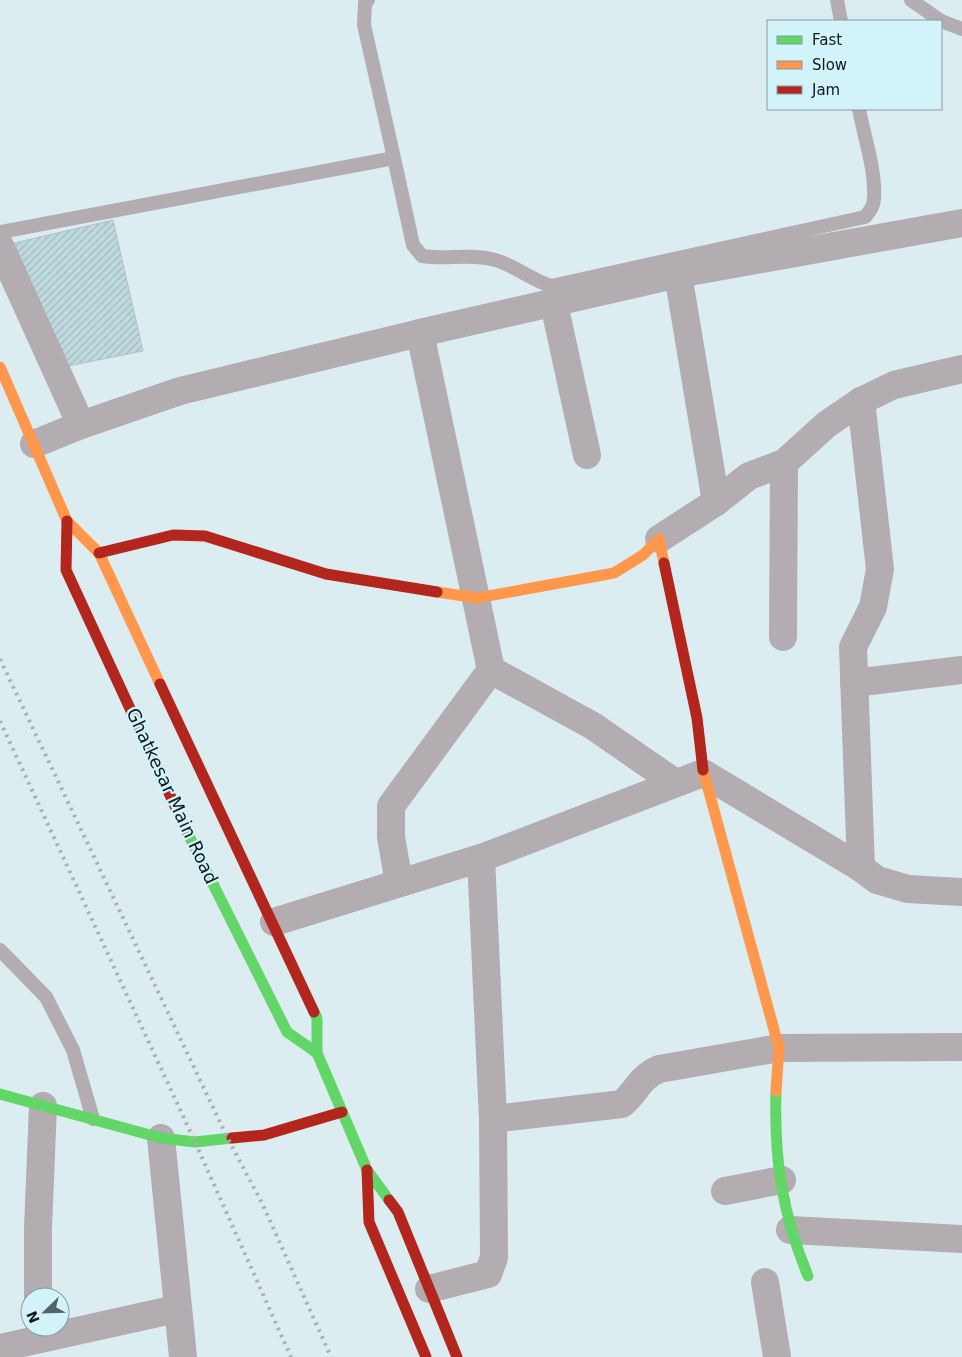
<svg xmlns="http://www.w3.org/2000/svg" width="962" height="1357" font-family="'DejaVu Sans',sans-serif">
<defs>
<pattern id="building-hatch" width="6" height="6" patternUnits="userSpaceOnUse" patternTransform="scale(1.25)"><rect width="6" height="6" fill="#bfdadf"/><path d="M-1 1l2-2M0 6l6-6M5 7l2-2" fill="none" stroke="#a3babf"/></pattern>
</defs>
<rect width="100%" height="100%" fill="#dcedf1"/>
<polygon fill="url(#building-hatch)" stroke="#b3c1c4" points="113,220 143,351 68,366 14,243"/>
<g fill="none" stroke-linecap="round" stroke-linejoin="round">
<g stroke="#b3acb0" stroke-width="14">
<polyline points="837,0 841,21"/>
<polyline points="911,0 941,21"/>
<polyline points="941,21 962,29"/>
<path d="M394 158 413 245 422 256C446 260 471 253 495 260 514 265 531 280 551 286L865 217C870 211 874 206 874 199 876 170 864 137 859 109"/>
<polyline points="0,232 394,158 364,25 365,3 368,0"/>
<polyline points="0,950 46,997 73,1050 93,1119"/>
</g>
<g stroke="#b3acb0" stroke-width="28">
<polyline points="0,246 81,425"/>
<polyline points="678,274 962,223"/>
<polyline points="554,304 587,455"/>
<polyline points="420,333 678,274 716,502"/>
<polyline points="861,401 880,569 873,607 853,647 861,868"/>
<polyline points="34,444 81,425 180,391 420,333 491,670 391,806 391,837 399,883"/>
<polyline points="659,539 716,502 749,476 784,463 827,424 861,401 894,385 962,369"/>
<polyline points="783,637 784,463"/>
<polyline points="491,670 593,726 674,782"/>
<polyline points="854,683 962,670"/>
<polyline points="481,858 703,773 861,868 877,880 908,889 962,892"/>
<polyline points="274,922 481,858 493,1119 494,1258 488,1274 429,1289"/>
<path d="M493 1119 622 1104C637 1091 639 1078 659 1069L779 1048 962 1047"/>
<polyline points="161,1138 183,1357"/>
<polyline points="725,1191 782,1180"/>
<polyline points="790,1230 962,1239"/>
<polyline points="765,1282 777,1357"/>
<polyline points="38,1297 38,1228 43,1106"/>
<polyline points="0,1348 176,1309"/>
</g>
<g stroke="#63d668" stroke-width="11">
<polyline points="187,832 287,1032 317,1053"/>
<polyline points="314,1012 317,1018 317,1053 367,1170 389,1200"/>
<path d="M776 1091C774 1159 782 1213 808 1276"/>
<polyline points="0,1094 161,1138 195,1142 232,1138"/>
</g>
<g stroke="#ff974d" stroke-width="11">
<polyline points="0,367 67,521 99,553 160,684"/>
<polyline points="437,592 477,598 614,573 643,555 659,539 664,563"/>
<polyline points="703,770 779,1048 776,1091"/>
</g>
<g stroke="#b3261e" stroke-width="11">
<polyline points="67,521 66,570 187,832"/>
<polyline points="99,553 173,535 205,536 326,574 437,592"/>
<polyline points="664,563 697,718 703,770"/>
<polyline points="160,684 314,1012"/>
<polyline points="232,1138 264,1135 342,1112"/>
<polyline points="367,1170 369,1222 426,1357"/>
<polyline points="389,1200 398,1212 457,1357"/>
</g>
<g stroke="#acaeb1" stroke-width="4" stroke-dasharray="2.5 5" stroke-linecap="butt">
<polyline points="0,659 228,1139 262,1203 331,1357"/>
<polyline points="0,721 195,1142 291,1357"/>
</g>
</g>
<g text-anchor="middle" stroke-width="4.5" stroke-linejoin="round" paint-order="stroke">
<g font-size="18" fill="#0e191b" stroke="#d3f3fa">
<text transform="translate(172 796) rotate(65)" y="6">Ghatkesar Main Road</text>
</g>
</g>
<rect x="767" y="20" width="175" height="90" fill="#d3f3fa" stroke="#849ca1"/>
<rect x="777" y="36" width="25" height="8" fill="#63d668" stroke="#849ca1"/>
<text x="812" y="45" font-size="15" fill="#0e191b">Fast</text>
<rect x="777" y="61" width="25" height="8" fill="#ff974d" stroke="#849ca1"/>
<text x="812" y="70" font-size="15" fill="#0e191b">Slow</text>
<rect x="777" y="86" width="25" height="8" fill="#b3261e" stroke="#849ca1"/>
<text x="812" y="95" font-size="15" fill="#0e191b">Jam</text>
<g transform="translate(45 1312) rotate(247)"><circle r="24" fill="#d3f3fa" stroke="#849ca1"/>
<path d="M0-4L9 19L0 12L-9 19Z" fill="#566366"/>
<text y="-8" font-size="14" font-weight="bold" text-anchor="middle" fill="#0e191b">N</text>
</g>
</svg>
